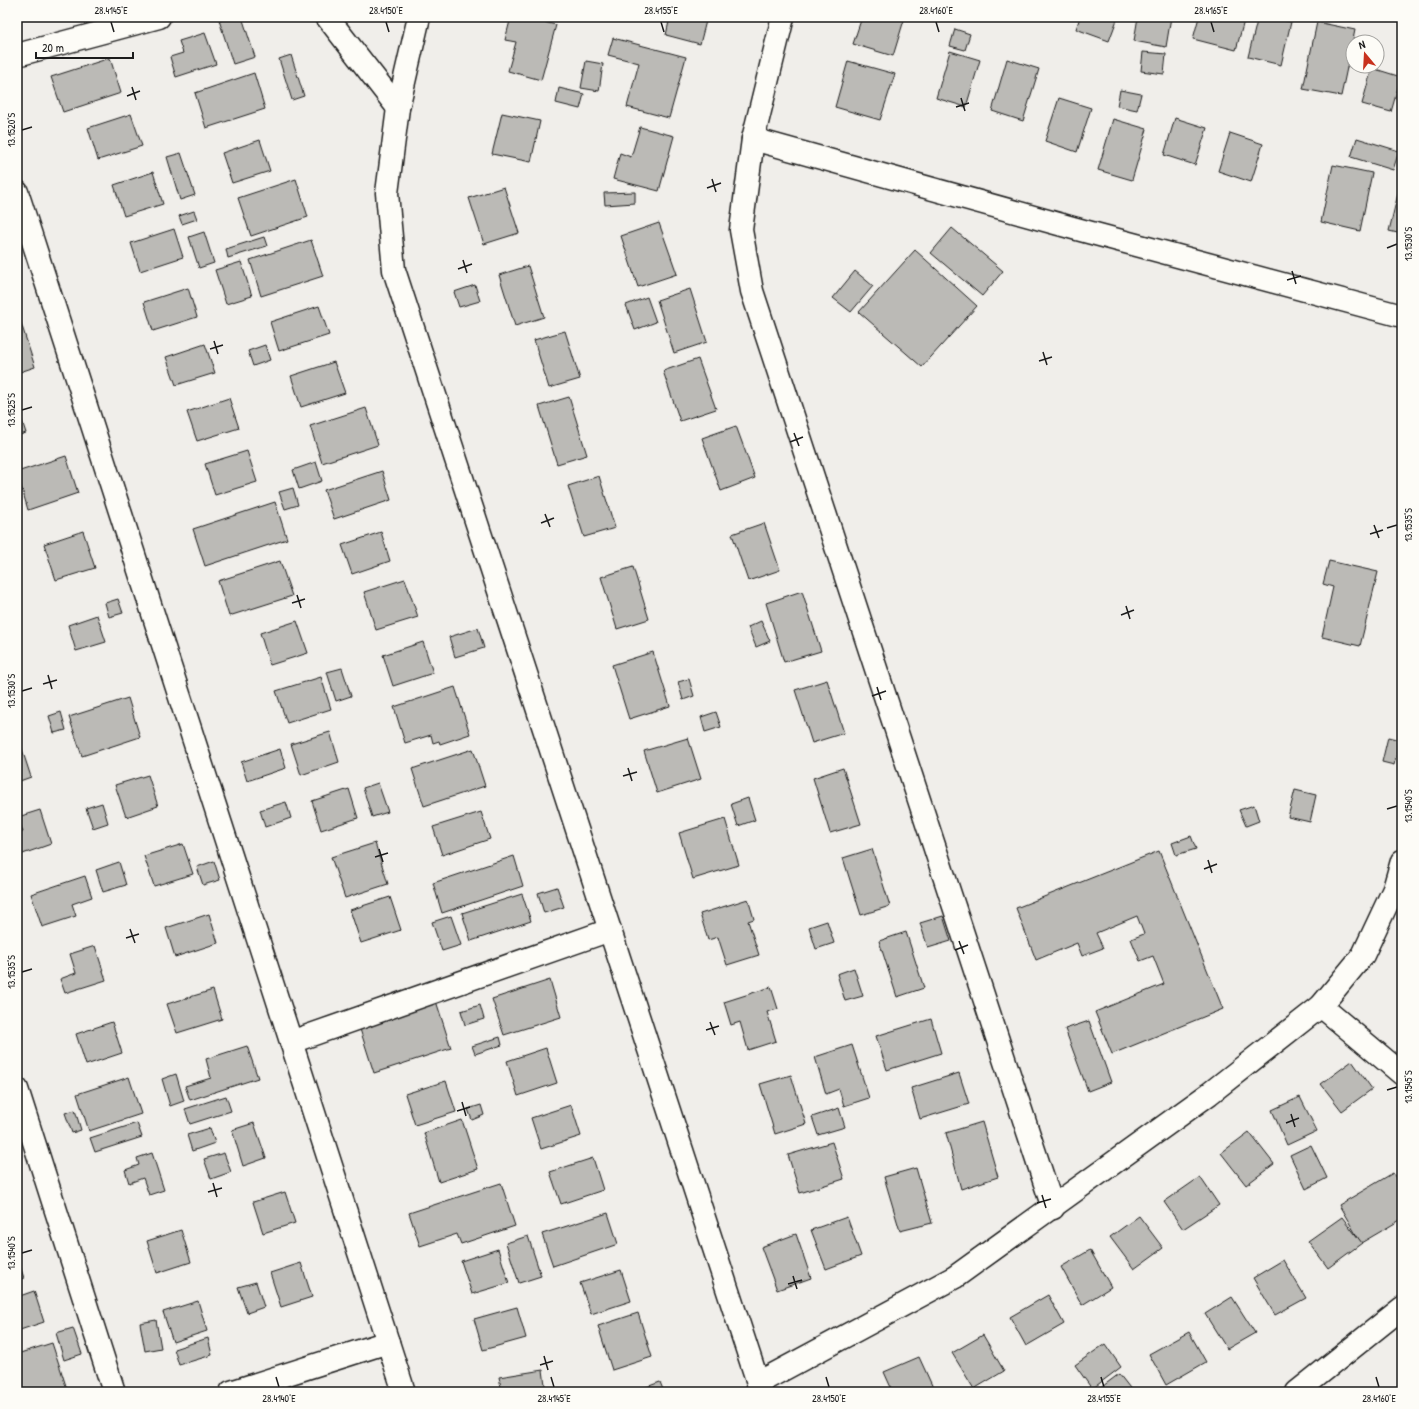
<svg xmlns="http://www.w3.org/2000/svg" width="1419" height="1409" font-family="'Patrick Hand',sans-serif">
<rect width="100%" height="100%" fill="#f0eeea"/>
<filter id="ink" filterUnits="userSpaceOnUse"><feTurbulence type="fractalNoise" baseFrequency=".025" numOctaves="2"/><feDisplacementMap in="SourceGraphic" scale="8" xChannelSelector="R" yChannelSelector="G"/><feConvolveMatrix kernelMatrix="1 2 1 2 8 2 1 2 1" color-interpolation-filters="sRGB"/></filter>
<g filter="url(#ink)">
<g fill="#bbbab6" stroke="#1c1c1c">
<polygon points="229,17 242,17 255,57 233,64 219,20"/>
<polygon points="511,17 524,17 556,25 541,80 508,71 516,42 505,40"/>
<polygon points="670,17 707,17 700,44 666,35"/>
<polygon points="862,17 894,17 904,20 893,56 853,44"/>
<polygon points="1080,17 1118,17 1109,41 1076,29"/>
<polygon points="1138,17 1171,17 1166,47 1134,41"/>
<polygon points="1199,17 1245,17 1236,50 1193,39"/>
<polygon points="1258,17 1267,17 1291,22 1281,65 1248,57"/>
<polygon points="1317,22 1355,30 1341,96 1303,89"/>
<polygon points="955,29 970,34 965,50 950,46"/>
<polygon points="205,33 216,64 176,77 170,57 183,53 179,41"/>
<polygon points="613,38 686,57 669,118 627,107 639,63 608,55"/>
<polygon points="950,51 980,60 966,107 936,98"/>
<polygon points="1143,52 1166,54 1164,74 1141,71"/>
<polygon points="291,55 304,96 292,100 279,59"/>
<polygon points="110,58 121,93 63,112 51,77"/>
<polygon points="1007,59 1039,69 1023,121 992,111"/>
<polygon points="586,61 603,64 599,91 581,88"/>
<polygon points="848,61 895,74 880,120 835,107"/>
<polygon points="1372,68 1401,77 1391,112 1362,104"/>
<polygon points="254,73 265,109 206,128 195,93"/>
<polygon points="559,88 584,94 580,109 556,103"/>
<polygon points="1120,90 1141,94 1137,110 1117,106"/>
<polygon points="1059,98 1091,108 1077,152 1045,141"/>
<polygon points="502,113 540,121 531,162 492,154"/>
<polygon points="131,114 142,146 98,160 88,128"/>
<polygon points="1175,118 1207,128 1195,165 1164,155"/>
<polygon points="1113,119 1147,129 1132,180 1098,170"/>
<polygon points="640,127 674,136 659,191 613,179 620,153 631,157"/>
<polygon points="1230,133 1263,144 1251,182 1218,171"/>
<polygon points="1357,138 1399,151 1393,170 1351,157"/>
<polygon points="260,140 270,171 232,183 222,153"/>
<polygon points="181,153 195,195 180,200 167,157"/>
<polygon points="1333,165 1372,173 1360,231 1321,222"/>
<polygon points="153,172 163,204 124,216 114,185"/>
<polygon points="296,179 308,217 251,236 238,198"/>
<polygon points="1401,181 1402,181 1402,234 1389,231"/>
<polygon points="504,187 519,233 484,244 469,198"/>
<polygon points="635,192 635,203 605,205 604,193"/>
<polygon points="194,211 197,219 182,224 179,216"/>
<polygon points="659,223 677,274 638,287 621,236"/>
<polygon points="952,228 1003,271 982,296 931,253"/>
<polygon points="174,229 183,257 140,271 131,243"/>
<polygon points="204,232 214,263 199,268 189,237"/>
<polygon points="264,237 267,246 228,258 226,249"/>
<polygon points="311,240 323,276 261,296 250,260"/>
<polygon points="915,250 977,306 922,367 859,312"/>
<polygon points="241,262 252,296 226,304 215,270"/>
<polygon points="528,266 544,317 515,326 499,275"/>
<polygon points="855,271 873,286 851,312 833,298"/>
<polygon points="475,285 480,301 459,307 454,292"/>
<polygon points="188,288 197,317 153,331 144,302"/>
<polygon points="690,289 707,342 674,353 657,300"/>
<polygon points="647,297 656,322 635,330 626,305"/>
<polygon points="319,306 329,335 279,351 270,322"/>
<polygon points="21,323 35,367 17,373 17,324"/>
<polygon points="565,331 580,379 549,388 534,340"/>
<polygon points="205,344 215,373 176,385 166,357"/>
<polygon points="265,345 270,360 253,366 248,351"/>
<polygon points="698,359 716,409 680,421 663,371"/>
<polygon points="334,362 345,393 301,407 291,376"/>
<polygon points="569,397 587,455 557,464 539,406"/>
<polygon points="229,398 239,428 197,441 187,412"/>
<polygon points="17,406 26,433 17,436"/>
<polygon points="366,408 378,445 322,463 310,426"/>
<polygon points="736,426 755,478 721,491 702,438"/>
<polygon points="247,451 257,482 215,495 205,464"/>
<polygon points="66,456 78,493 28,510 17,472"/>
<polygon points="316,462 322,481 299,489 293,470"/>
<polygon points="382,471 391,500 334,519 324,490"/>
<polygon points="599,476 615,528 584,537 568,486"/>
<polygon points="293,488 298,505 285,509 279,492"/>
<polygon points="275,502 287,539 205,566 193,529"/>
<polygon points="764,523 780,570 748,581 732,534"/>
<polygon points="83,531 95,568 56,580 44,544"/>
<polygon points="381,532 390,561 352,574 342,545"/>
<polygon points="280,561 292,596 229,616 218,581"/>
<polygon points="1329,561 1378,572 1360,646 1322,637 1333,587 1323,584"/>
<polygon points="633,567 649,619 617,629 601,577"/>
<polygon points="405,579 418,617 376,630 364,592"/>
<polygon points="802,591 821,651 784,662 766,603"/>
<polygon points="118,599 123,613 109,617 105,603"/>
<polygon points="97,615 106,642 76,651 68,625"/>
<polygon points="297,621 308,653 270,665 260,633"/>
<polygon points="761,621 770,641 756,647 748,627"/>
<polygon points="478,628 484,648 455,657 449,637"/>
<polygon points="423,642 433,673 393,686 383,655"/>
<polygon points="653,652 670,706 629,719 612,665"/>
<polygon points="342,668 351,696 336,701 327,672"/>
<polygon points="321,677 331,709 287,723 276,691"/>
<polygon points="689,679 694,696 683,700 678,682"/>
<polygon points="827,680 844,733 812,743 795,690"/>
<polygon points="455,687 470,734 440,744 439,741 433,743 431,735 405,743 394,707"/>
<polygon points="128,698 140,737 82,756 69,717"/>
<polygon points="61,712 66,730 54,733 49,716"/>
<polygon points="716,712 721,727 705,732 701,717"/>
<polygon points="330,732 339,762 301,775 291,744"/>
<polygon points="1388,737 1400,740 1394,765 1382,762"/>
<polygon points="688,738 701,779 657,793 644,751"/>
<polygon points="19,740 31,777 17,782 17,741"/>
<polygon points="280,749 286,768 247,781 241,762"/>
<polygon points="473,749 485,786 424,806 412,769"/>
<polygon points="843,768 861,824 830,833 813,778"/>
<polygon points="148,775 158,806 126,817 115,785"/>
<polygon points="378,783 388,812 372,817 363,788"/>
<polygon points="349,789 358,818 321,830 312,801"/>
<polygon points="1295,790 1316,795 1310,822 1288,817"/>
<polygon points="748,798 755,820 738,826 731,804"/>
<polygon points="286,802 291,818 265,827 260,810"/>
<polygon points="102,803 108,823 93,828 86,808"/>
<polygon points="1254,805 1259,821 1246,826 1239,810"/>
<polygon points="40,810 51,844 17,856 17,834 23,832 18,817"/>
<polygon points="481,812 490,839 442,855 433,827"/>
<polygon points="725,819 739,865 693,879 679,833"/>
<polygon points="1191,836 1196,849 1176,855 1172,843"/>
<polygon points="375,843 388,884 345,898 331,857"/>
<polygon points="183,844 193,874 154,886 144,856"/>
<polygon points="872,849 890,906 861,915 843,858"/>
<polygon points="1159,851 1223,1009 1112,1054 1095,1012 1164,984 1153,956 1140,961 1131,939 1144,934 1137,916 1096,933 1103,948 1082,956 1077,943 1036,960 1016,908"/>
<polygon points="514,856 523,886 442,913 433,883"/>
<polygon points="214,861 220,880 203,885 197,867"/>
<polygon points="119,862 126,885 103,892 96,870"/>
<polygon points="85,876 92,897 72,904 76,916 42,927 31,894"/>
<polygon points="557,887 564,907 544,913 538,893"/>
<polygon points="522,894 531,921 471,941 462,913"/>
<polygon points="390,897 401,930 361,943 350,910"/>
<polygon points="748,899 754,919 748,921 759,955 727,965 718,937 708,940 700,914"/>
<polygon points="209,914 218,943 175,957 166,928"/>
<polygon points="451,916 461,945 442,951 432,922"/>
<polygon points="943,916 951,941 928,948 920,923"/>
<polygon points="827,921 834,943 816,949 809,927"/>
<polygon points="906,932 924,988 897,997 879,941"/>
<polygon points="95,946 106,980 65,993 60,979 76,973 70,954"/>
<polygon points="854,968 863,996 845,1001 837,974"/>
<polygon points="550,980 561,1017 504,1035 492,999"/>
<polygon points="771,987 778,1009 767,1012 776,1041 748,1050 740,1022 731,1025 724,1002"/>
<polygon points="213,990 222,1019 177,1033 167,1004"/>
<polygon points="436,1001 451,1048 374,1073 359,1026"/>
<polygon points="480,1005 484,1019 465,1025 461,1011"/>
<polygon points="931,1019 941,1053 887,1070 876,1036"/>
<polygon points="1089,1021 1111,1082 1088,1091 1065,1029"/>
<polygon points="112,1022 122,1053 86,1065 76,1034"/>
<polygon points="500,1037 502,1045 475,1054 472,1046"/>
<polygon points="852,1045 869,1098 844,1106 839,1089 826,1094 815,1057"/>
<polygon points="247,1046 258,1078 190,1100 185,1086 211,1078 206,1059"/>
<polygon points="546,1048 557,1083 518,1096 507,1061"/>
<polygon points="1352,1061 1372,1089 1342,1111 1321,1084"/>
<polygon points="959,1073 969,1104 920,1119 911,1088"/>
<polygon points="176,1074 184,1101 170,1106 162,1079"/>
<polygon points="791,1075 806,1124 775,1134 760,1084"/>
<polygon points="129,1077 141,1114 89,1131 77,1094"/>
<polygon points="446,1081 456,1112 415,1125 405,1094"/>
<polygon points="226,1096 231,1111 190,1124 185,1109"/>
<polygon points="1300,1097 1317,1131 1287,1145 1272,1110"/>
<polygon points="481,1105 484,1115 472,1120 468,1109"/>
<polygon points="571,1105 581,1136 541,1149 531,1118"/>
<polygon points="839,1108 845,1127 818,1135 812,1117"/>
<polygon points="75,1110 81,1130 72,1133 65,1113"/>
<polygon points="462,1120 478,1169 439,1182 424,1133"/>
<polygon points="982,1122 998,1177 961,1189 946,1133"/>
<polygon points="137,1123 142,1137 95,1152 90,1138"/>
<polygon points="254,1123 266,1158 243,1166 232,1130"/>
<polygon points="210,1128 215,1143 192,1151 187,1135"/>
<polygon points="1249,1132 1274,1164 1246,1185 1221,1153"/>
<polygon points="832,1142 844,1179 800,1193 788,1155"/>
<polygon points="1311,1145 1327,1178 1306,1189 1290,1155"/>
<polygon points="152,1153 164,1190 149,1195 143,1178 129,1183 125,1170 139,1165 137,1158"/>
<polygon points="224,1153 231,1172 211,1179 204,1159"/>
<polygon points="593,1158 603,1190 561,1204 550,1172"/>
<polygon points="916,1168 932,1223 900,1231 884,1177"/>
<polygon points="1393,1173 1402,1189 1402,1219 1361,1243 1339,1205"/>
<polygon points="1200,1177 1219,1205 1183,1229 1164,1202"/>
<polygon points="501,1183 515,1226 461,1244 457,1234 420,1246 409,1213"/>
<polygon points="285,1192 295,1223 263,1233 253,1202"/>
<polygon points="608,1213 618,1244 553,1266 542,1234"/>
<polygon points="1139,1216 1163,1248 1134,1269 1110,1237"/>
<polygon points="847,1217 861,1256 826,1269 811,1230"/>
<polygon points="1342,1217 1362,1243 1328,1268 1308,1241"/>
<polygon points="181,1230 191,1262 157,1273 147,1241"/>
<polygon points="796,1234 811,1278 777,1290 761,1247"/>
<polygon points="528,1236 541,1276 519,1283 506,1243"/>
<polygon points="498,1249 509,1283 472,1294 461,1261"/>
<polygon points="1090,1250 1111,1287 1082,1305 1061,1267"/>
<polygon points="17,1257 24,1278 17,1280"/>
<polygon points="1283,1260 1306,1298 1275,1315 1253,1278"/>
<polygon points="301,1263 312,1297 281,1307 270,1273"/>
<polygon points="621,1270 631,1301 591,1314 580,1283"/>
<polygon points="256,1282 264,1307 247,1313 238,1287"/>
<polygon points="34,1291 44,1322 17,1331 17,1297"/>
<polygon points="1048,1295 1064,1324 1026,1346 1010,1317"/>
<polygon points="1232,1297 1255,1333 1227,1349 1205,1314"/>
<polygon points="198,1301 207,1331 173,1342 163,1312"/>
<polygon points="517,1307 526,1338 483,1350 474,1319"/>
<polygon points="638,1313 652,1357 612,1370 598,1326"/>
<polygon points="156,1320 161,1348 145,1351 140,1323"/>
<polygon points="73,1328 82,1354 64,1360 56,1333"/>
<polygon points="1189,1332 1206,1362 1166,1385 1149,1354"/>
<polygon points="983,1335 1004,1371 974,1389 952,1353"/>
<polygon points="208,1338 212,1355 179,1365 174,1349"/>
<polygon points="52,1343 68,1392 17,1392 17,1354"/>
<polygon points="1105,1344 1121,1367 1092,1389 1075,1365"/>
<polygon points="919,1357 935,1392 893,1392 884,1372"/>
<polygon points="543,1370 546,1392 502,1392 499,1377"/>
<polygon points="1119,1374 1133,1392 1095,1392"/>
<polygon points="660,1382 664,1392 633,1392"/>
</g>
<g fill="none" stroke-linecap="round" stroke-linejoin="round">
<defs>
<g id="street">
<polyline points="327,17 398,108"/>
<polyline points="419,17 398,108 387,193 394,270 761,1392"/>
<polyline points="783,17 753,139 741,230 752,291 1053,1208"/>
<polyline points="17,55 159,17"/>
<polyline points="753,139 1073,228 1402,316"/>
<polyline points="17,192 404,1392"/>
<polyline points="1321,1006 1402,1074"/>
<polyline points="291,1042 610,930"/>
<polyline points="17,1089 114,1392"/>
<polyline points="758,1383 955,1277 1209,1094 1321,1006 1363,955 1394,889 1402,861"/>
<polyline points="231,1392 388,1342"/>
<polyline points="1297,1392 1402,1308"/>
</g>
</defs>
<use href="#street" stroke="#1c1c1c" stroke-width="25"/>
<use href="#street" stroke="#fdfcf7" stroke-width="22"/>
</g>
</g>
<path fill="none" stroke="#1c1c1c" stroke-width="1.5" d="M111 22 114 32M386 22 389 32M661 22 664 32M936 22 939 32M1211 22 1214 32M132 87 136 100M127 96 140 91M961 98 965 111M956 107 969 103M22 130 32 127M712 179 716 192M707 188 721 183M1387 248 1397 244M463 260 467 273M458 269 472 264M1292 271 1296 284M1287 280 1301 276M214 341 218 354M210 349 223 345M1043 352 1047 365M1039 361 1052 357M22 410 32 407M794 433 799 446M790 442 803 437M545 514 550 527M541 523 554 518M1374 525 1379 538M1387 528 1397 525M1370 534 1383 530M297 595 301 608M292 603 305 599M1126 606 1130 619M1121 615 1134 610M48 675 52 689M43 684 57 680M877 687 881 700M22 691 32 688M872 696 886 691M628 768 632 781M623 776 637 772M1387 809 1397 806M379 849 383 862M375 857 388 853M1208 860 1212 873M1204 869 1217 864M130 929 135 943M126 938 139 934M959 941 964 954M955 950 968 945M22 972 32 969M710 1022 715 1035M706 1030 719 1026M1387 1090 1397 1087M462 1102 466 1116M457 1111 470 1107M1291 1114 1295 1127M1286 1123 1299 1118M213 1183 217 1197M208 1192 222 1188M1042 1195 1046 1208M1037 1203 1051 1199M22 1253 32 1250M793 1276 797 1289M788 1284 802 1280M544 1356 548 1370M540 1365 553 1361M276 1377 279 1387M551 1377 554 1387M826 1377 829 1387M1101 1377 1104 1387M1376 1377 1379 1387"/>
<rect width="1419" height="1409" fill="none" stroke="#fdfcf7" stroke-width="44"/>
<g transform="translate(1365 54) rotate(342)"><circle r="19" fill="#fdfcf7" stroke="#a3a29f"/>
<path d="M0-3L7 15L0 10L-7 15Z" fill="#c8321e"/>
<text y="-6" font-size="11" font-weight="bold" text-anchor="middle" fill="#1c1c1c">N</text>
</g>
<path d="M36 52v6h97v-6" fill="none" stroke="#1c1c1c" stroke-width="2"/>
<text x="42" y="52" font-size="12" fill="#1c1c1c" stroke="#fdfcf7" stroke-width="3" paint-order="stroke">20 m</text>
<rect x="22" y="22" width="1375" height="1365" fill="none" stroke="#1c1c1c" stroke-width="1.5"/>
<g font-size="10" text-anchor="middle" fill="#1c1c1c">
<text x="111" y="14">28.4145°E</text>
<text x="386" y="14">28.4150°E</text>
<text x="661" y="14">28.4155°E</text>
<text x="936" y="14">28.4160°E</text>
<text x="1211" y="14">28.4165°E</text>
<text transform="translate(11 130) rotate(-90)" y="4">13.1520°S</text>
<text transform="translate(1408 244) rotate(-90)" y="4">13.1530°S</text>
<text transform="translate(11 410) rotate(-90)" y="4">13.1525°S</text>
<text transform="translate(1408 525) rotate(-90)" y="4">13.1535°S</text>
<text transform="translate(11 691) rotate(-90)" y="4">13.1530°S</text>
<text transform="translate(1408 806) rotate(-90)" y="4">13.1540°S</text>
<text transform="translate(11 972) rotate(-90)" y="4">13.1535°S</text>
<text transform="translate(1408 1087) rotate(-90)" y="4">13.1545°S</text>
<text transform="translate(11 1253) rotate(-90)" y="4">13.1540°S</text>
<text x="279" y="1402">28.4140°E</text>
<text x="554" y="1402">28.4145°E</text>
<text x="829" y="1402">28.4150°E</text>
<text x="1104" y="1402">28.4155°E</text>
<text x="1379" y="1402">28.4160°E</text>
</g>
</svg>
